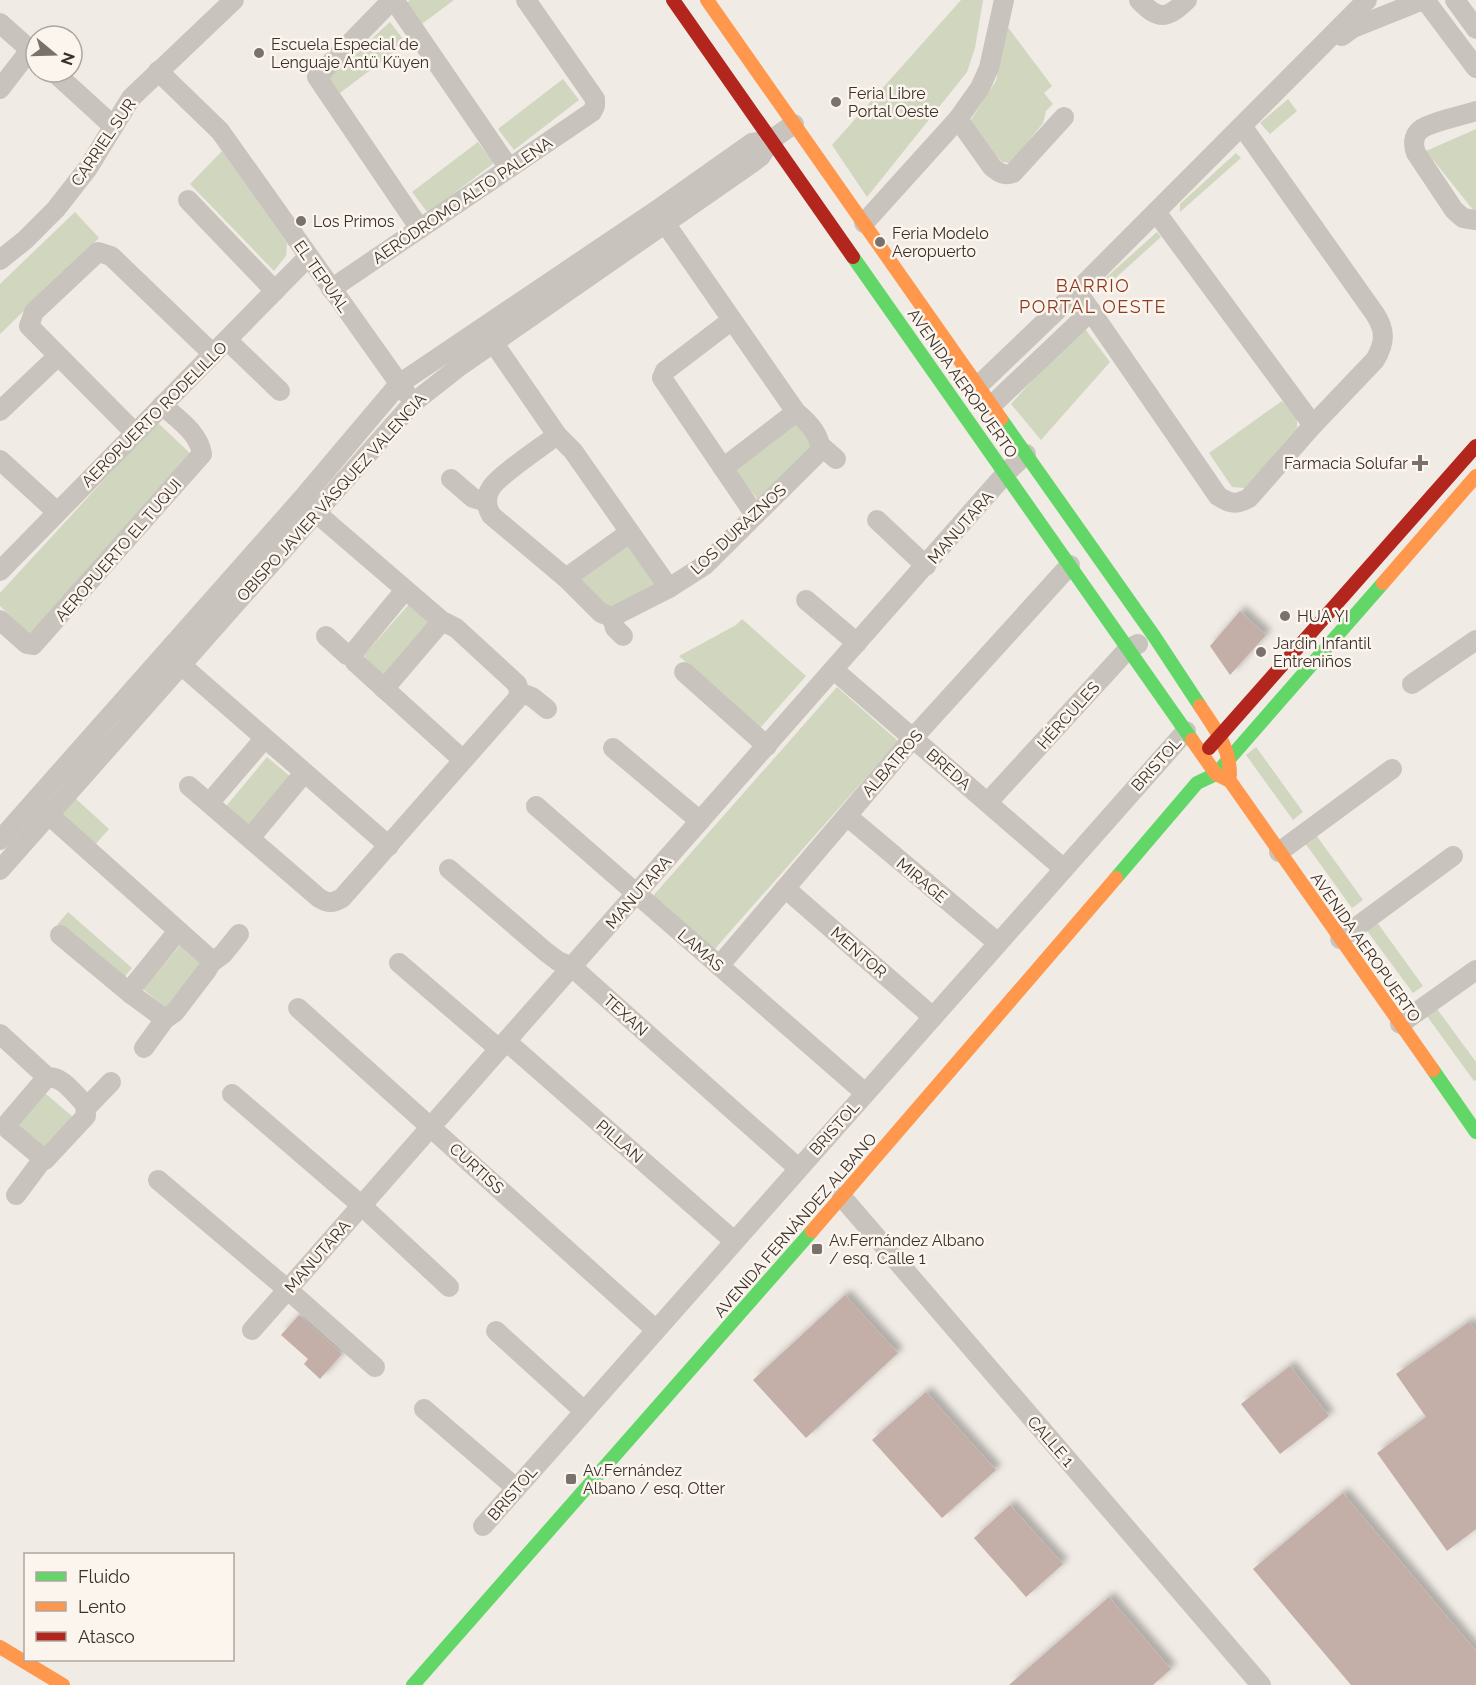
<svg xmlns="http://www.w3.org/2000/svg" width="1476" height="1685" font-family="Raleway,sans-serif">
<defs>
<filter id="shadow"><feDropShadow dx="5.5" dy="-5.5" stdDeviation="3" flood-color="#0004"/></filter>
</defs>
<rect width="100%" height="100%" fill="#f0ebe5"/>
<g fill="#d1d6bf">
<polygon points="410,0 454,0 419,26 403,5"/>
<polygon points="961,0 983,0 975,48 967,72 867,197 832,145"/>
<polygon points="390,22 406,43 340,93 329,78"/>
<polygon points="1007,26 1052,86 1044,93 1053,104 1046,111 1043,123 1011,163 1002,162 967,126 996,81"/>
<polygon points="563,79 579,100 514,150 498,129"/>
<polygon points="1288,99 1297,111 1270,134 1260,123"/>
<polygon points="1476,129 1476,209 1474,211 1426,151"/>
<polygon points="478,142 494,163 428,213 412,192"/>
<polygon points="222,151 287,243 286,256 274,271 190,184"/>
<polygon points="1236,153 1241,158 1180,212 1180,204"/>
<polygon points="75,212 99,238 0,334 0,284"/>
<polygon points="1157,232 1161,237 1101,291 1100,283"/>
<polygon points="1082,325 1110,362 1041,440 1011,404"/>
<polygon points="1282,401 1297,415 1297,428 1245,488 1232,487 1209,453"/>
<polygon points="157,422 194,457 31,635 0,606 0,593"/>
<polygon points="794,422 809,438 811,449 759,501 731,467"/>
<polygon points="621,545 636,547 657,580 653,592 616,611 604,609 581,585 581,572"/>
<polygon points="410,603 432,622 384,677 368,663 364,655"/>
<polygon points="742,619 806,676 760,728 679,656 736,625"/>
<polygon points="837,687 898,741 713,951 652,897"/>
<polygon points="1256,747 1303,812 1293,820 1246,755"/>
<polygon points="267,757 291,777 248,831 223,810"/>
<polygon points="75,798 109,829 94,846 60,815"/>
<polygon points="1316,835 1363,900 1352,908 1305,843"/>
<polygon points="68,912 132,968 121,981 57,925"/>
<polygon points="1376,921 1423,986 1413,993 1365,928"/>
<polygon points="182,943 206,963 168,1010 143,989"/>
<polygon points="1437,1009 1476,1062 1476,1080 1474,1081 1427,1016"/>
<polygon points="45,1093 74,1118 44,1153 15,1128"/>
</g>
<g fill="#c3afa7" filter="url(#shadow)">
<polygon points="1240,611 1266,635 1230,675 1210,646"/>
<polygon points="845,1295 898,1353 806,1438 753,1380"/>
<polygon points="299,1315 342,1354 320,1379 304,1364 308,1359 281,1335"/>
<polygon points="1469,1322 1476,1332 1476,1529 1447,1551 1377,1453 1426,1417 1396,1374"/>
<polygon points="1290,1366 1329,1416 1280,1454 1241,1404"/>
<polygon points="926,1392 996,1470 942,1518 872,1440"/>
<polygon points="1343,1493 1476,1651 1476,1685 1351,1685 1253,1569"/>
<polygon points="1010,1505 1063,1564 1026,1597 974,1538"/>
<polygon points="1109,1597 1171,1669 1153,1685 1009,1685"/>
</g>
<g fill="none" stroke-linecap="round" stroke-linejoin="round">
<g stroke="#c9c3be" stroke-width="20">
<polyline points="392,0 317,77 420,229"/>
<polyline points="394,0 509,168"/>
<path d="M1139 0C1159 21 1167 19 1187 0"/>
<polyline points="1425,0 1476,68"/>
<polyline points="1455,0 1476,29"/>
<polyline points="0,23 36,55"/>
<polyline points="1342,36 1353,28 1423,0"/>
<polyline points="158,71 220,131 406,393"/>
<polyline points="54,72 112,125"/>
<polyline points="0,89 30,50"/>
<path d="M1476 111C1464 115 1428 123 1420 130 1413 136 1413 145 1416 153L1454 210 1463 218 1476 220"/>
<path d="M958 119 992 167C999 173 1004 176 1013 173L1064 117"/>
<polyline points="188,200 275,291"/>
<polyline points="1156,212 1313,425"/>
<polyline points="864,223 958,119 980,88 989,68 1004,0"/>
<polyline points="0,260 25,240 56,209 88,168 131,98 234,0"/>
<polyline points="331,289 592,112 595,106 595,99 526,0"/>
<path d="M1077 291 1218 496C1230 504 1236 505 1249 498L1313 425 1375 360C1385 343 1386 331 1375 314L1242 126"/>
<polyline points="732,320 665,371 662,378 755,515"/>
<polyline points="486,332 557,435 573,451 669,588"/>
<polyline points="227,340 280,391"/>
<polyline points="978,386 1077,291 1367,0"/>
<polyline points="992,405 1091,311"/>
<polyline points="0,411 58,356"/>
<polyline points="135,433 29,326 34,312 98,252 111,256 213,354"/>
<path d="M557 435C543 446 499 475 491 488 485 497 486 506 491 515L566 578 601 613 612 617"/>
<polyline points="821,446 836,459"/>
<polyline points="0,460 57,512"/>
<polyline points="723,468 796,412"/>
<polyline points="451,479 473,498 487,502"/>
<polyline points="877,520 926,566"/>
<polyline points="0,571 308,257"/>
<polyline points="566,578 629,533"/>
<polyline points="405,590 353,653 355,662 463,760"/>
<polyline points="806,600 857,643"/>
<path d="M612 617 669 588 705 565 819 452C823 437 807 421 796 412L658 213"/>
<polyline points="612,617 615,628 623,636"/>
<path d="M0 620 27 644 33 645 202 454C199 433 178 419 162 405"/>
<polyline points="326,636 347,655 353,657"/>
<polyline points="172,657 389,846"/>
<polyline points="834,670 1064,869"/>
<polyline points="684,672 767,746"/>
<polyline points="1412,684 1476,640"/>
<polyline points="384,689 442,621"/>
<polyline points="519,692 532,697 547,709"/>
<polyline points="613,748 700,821"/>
<path d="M189 786 319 898C329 904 333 903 342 898L518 698 519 692 517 684 456 628 442 621 307 505"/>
<polyline points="210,802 264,739"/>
<polyline points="988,802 1128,649 1138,644"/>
<polyline points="536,806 865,1093"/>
<polyline points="40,807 210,959 211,963 207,970 175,1012 165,1019 131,994 131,989 178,931"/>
<polyline points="847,816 998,943"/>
<polyline points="250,838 304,773"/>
<polyline points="0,840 301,500 399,384 657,210 752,143 771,140"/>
<polyline points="1279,852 1392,769"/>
<polyline points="449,869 546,952 558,961 572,967 798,1168"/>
<polyline points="0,870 413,403 460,366 752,163 761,156 771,140 794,124"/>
<polyline points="785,888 933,1017"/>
<polyline points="60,935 131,994"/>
<polyline points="1340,939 1453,856"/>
<polyline points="211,963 223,954 239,934"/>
<polyline points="399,963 499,1049"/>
<polyline points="719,966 913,738 1070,565"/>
<polyline points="298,1008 656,1330"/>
<polyline points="1400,1024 1476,970"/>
<path d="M0 1034 47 1077C63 1076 74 1094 85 1104L86 1116 45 1160 8 1129 7 1124 47 1077"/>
<polyline points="506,1041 734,1241"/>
<polyline points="144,1048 165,1019"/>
<polyline points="232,1094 361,1205 449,1287"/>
<polyline points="86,1108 111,1082"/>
<polyline points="158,1180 287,1289 375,1367"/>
<polyline points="16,1195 43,1159"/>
<polyline points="842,1197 1261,1685"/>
<polyline points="252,1330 1006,473 1026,454"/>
<polyline points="496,1331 584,1411"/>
<polyline points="424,1409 516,1488"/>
<polyline points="483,1526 1186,731"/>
</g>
<g stroke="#63d668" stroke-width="14">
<polyline points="853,257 1192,740"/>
<polyline points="1001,419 1154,636 1200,706"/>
<polyline points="1116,878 1197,783 1216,774 1383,583"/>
<polyline points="1433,1070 1476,1132"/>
<polyline points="413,1685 812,1231"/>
</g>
<g stroke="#ff974d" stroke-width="14">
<polyline points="707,0 1001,419"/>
<polyline points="1383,583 1476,476"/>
<path d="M1200 706C1215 729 1230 747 1230 775"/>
<polyline points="1192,740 1216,774 1230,781 1433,1070"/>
<polyline points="812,1231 1116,878"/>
<polyline points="0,1647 63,1685"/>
</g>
<g stroke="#b3261e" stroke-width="14">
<polyline points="673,0 853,257"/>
<polyline points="1209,748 1476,446"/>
</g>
</g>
<g fill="#7a716c" stroke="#fbf5ee" stroke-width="2">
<circle cx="259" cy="53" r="6"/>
<circle cx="836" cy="102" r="6"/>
<circle cx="301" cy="221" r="6"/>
<circle cx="880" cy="242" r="6"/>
<path d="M1417 454h6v6h6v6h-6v6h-6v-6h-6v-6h6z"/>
<circle cx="1285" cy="616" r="6"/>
<circle cx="1261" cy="652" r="6"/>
<rect x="811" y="1243" width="12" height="12" rx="3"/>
<rect x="565" y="1473" width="12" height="12" rx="3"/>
</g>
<g text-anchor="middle" stroke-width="5" stroke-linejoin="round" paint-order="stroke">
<g font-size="16" fill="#3b302b" stroke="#fbf5ee" text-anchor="start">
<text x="271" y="50">Escuela Especial de<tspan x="271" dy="18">Lenguaje Antü Küyen</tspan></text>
<text x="848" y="99">Feria Libre<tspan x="848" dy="18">Portal Oeste</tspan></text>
<text x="313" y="227">Los Primos</text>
<text x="892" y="239">Feria Modelo<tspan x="892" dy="18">Aeropuerto</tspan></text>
<text x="1408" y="469" text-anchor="end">Farmacia Solufar</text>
<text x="1297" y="622">HUA YI</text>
<text x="1273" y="649">Jardin Infantil<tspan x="1273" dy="18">Entreniños</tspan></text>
<text x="829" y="1246">Av.Fernández Albano<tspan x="829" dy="18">/ esq. Calle 1</tspan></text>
<text x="583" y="1476">Av.Fernández<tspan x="583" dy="18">Albano / esq. Otter</tspan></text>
</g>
<g font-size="16" fill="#3b302b" stroke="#fbf5ee">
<text transform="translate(103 142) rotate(-56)" y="6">CARRIEL SUR</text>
<text transform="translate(462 200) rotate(-34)" y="6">AERÓDROMO ALTO PALENA</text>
<text transform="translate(322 276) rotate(55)" y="6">EL TEPUAL</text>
<text transform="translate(963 383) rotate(55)" y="6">AVENIDA AEROPUERTO</text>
<text transform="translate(154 414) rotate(-45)" y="6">AEROPUERTO RODELILLO</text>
<text transform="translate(331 497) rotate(-48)" y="6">OBISPO JAVIER VÁSQUEZ VALENCIA</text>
<text transform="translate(960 527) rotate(-49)" y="6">MANUTARA</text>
<text transform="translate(738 529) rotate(-43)" y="6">LOS DURAZNOS</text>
<text transform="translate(118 550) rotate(-49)" y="6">AEROPUERTO EL TUQUI</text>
<text transform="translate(1068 715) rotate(-48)" y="6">HÉRCULES</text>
<text transform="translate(892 763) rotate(-49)" y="6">ALBATROS</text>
<text transform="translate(1156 764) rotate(-48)" y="6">BRISTOL</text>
<text transform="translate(949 769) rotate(41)" y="6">BREDA</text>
<text transform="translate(922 880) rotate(40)" y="6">MIRAGE</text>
<text transform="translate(638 892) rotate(-49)" y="6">MANUTARA</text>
<text transform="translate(1366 947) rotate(55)" y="6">AVENIDA AEROPUERTO</text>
<text transform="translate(701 950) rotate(41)" y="6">LAMAS</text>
<text transform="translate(859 952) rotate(41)" y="6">MENTOR</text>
<text transform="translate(626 1015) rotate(42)" y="6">TEXAN</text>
<text transform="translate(834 1128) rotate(-48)" y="6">BRISTOL</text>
<text transform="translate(620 1141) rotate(41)" y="6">PILLAN</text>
<text transform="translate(477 1168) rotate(42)" y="6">CURTISS</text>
<text transform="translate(795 1225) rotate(-49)" y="6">AVENIDA FERNÁNDEZ ALBANO</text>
<text transform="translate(317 1256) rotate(-49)" y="6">MANUTARA</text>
<text transform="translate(1051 1441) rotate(49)" y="6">CALLE 1</text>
<text transform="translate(512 1493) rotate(-49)" y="6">BRISTOL</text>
</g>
<g font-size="18" letter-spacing="1.5" fill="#8c3b22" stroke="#fbf5ee">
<text x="1093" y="292">BARRIO<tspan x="1093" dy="21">PORTAL OESTE</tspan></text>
</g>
</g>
<rect x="24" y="1553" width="210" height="108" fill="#fbf5ee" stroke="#aea6a0" stroke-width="1.5"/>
<rect x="36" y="1572" width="30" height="9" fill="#63d668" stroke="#aea6a0" stroke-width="1.5"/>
<text x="78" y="1583" font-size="18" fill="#3b302b">Fluido</text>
<rect x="36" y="1602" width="30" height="9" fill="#ff974d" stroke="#aea6a0" stroke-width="1.5"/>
<text x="78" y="1613" font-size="18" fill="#3b302b">Lento</text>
<rect x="36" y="1632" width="30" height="9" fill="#b3261e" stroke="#aea6a0" stroke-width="1.5"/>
<text x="78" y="1643" font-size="18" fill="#3b302b">Atasco</text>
<g transform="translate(54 54) rotate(109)"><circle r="28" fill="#fbf5ee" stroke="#aea6a0" stroke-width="1.5"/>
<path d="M0-4.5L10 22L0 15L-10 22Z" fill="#7a716c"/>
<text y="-9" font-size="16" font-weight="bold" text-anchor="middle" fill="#3b302b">N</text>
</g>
</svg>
